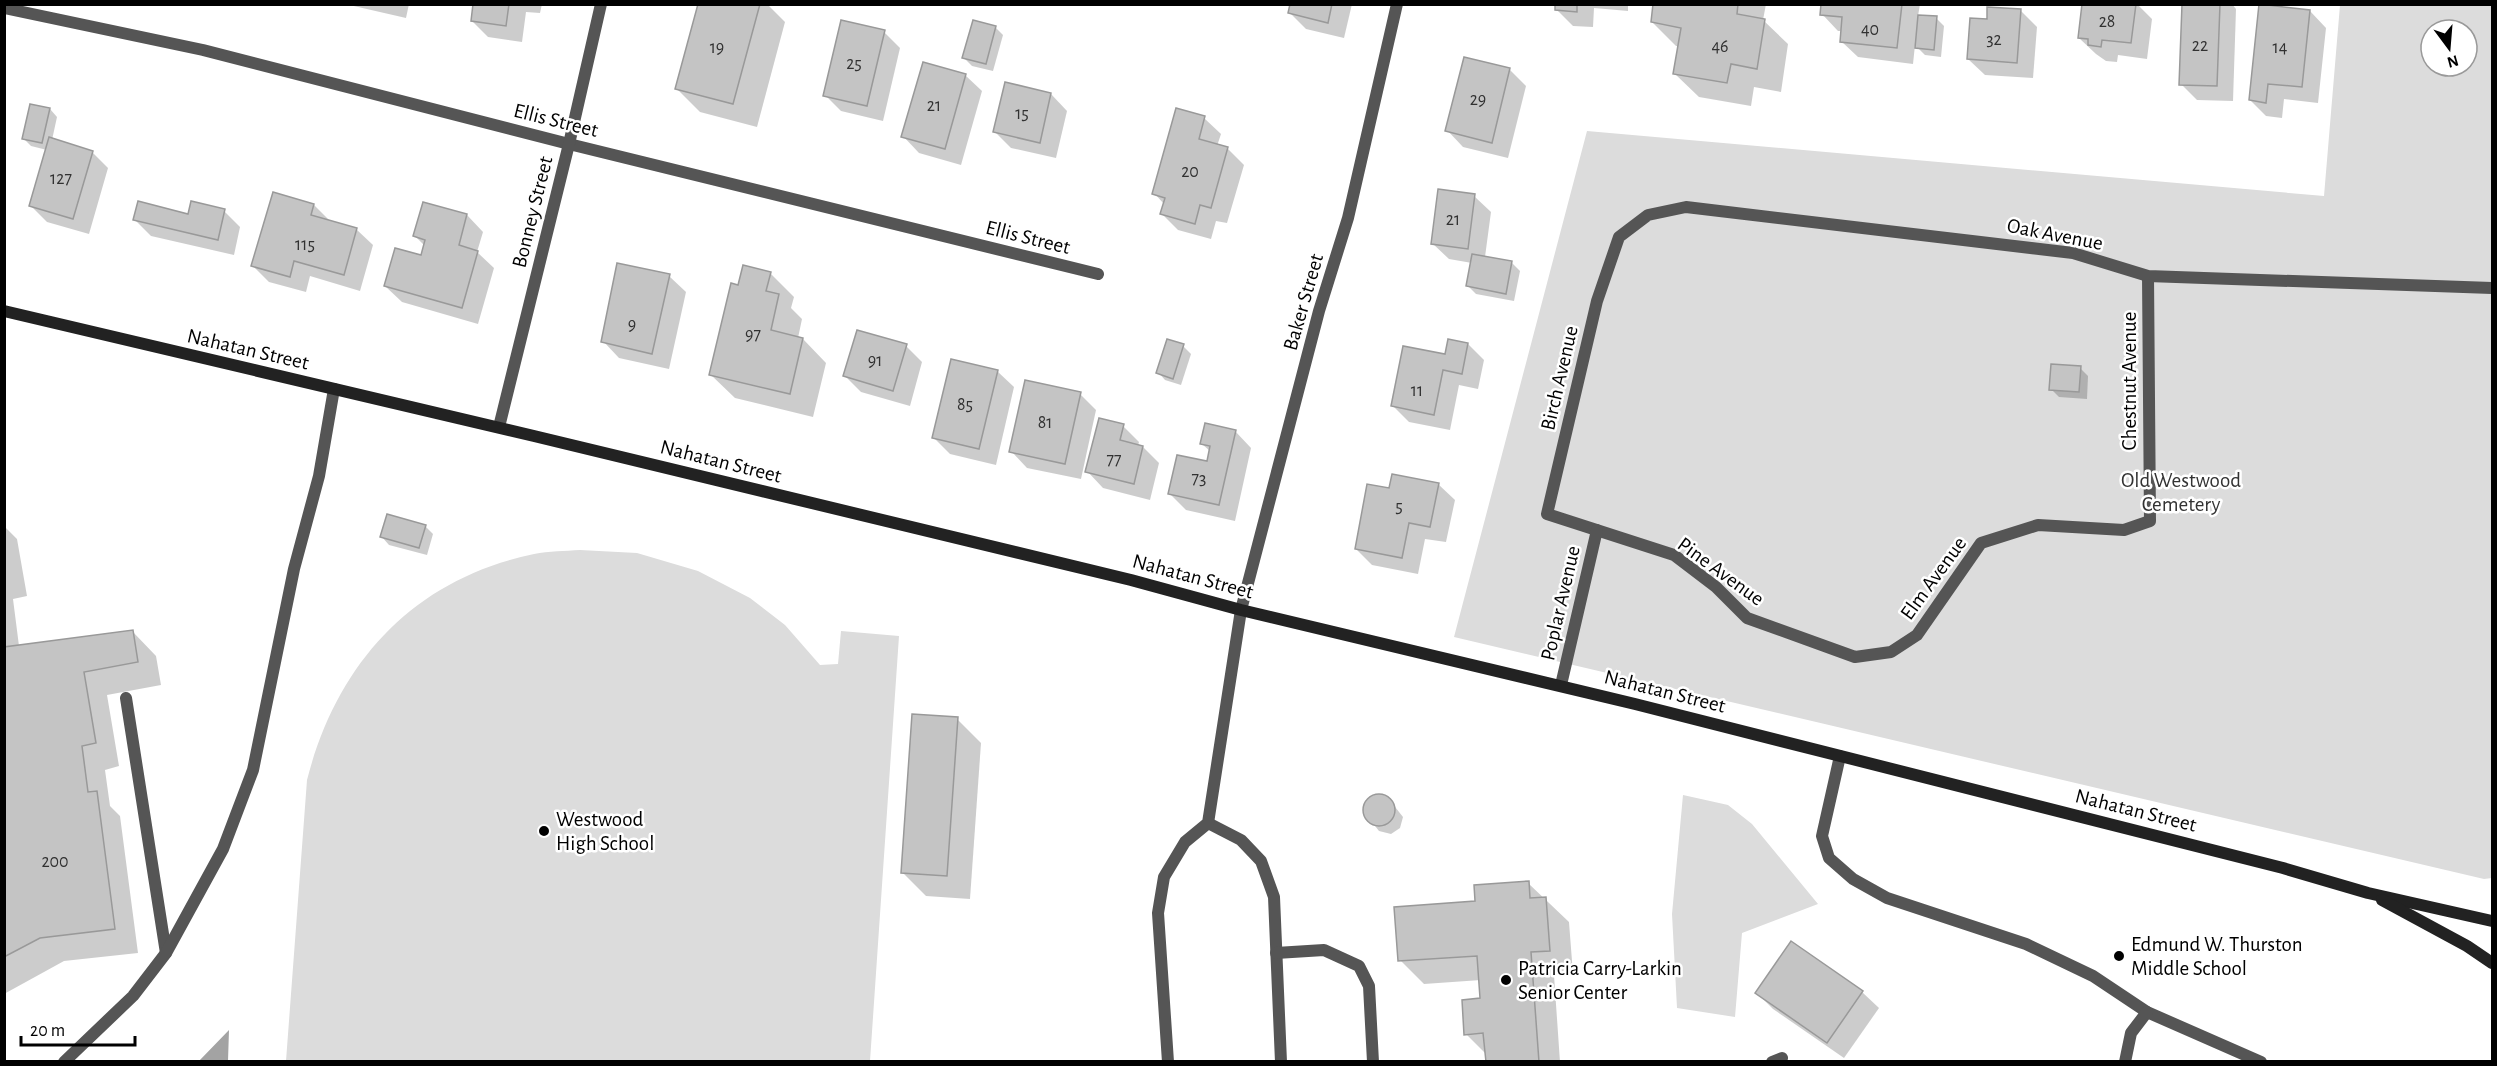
<svg xmlns="http://www.w3.org/2000/svg" width="2497" height="1066" font-family="'Alegreya Sans',sans-serif">
<rect width="100%" height="100%" fill="#fff"/>
<g fill="#dcdcdc" fill-rule="evenodd">
<path d="M2340 5H2492V878L2484 879 1454 637 1587 131 2324 196ZM2431 30H2467V66H2431Z"/>
<path d="M580 550 637 553 698 571 750 598 785 625 820 665 838 664 841 631 899 636 870 1061H286L307 780C337 663 413 579 534 554 549 551 565 551 580 550Z"/>
<polygon points="1683,795 1728,805 1752,824 1818,904 1742,933 1735,1017 1677,1008 1672,914"/>
</g>
<polygon fill="#a3a3a3" points="229,1030 228,1061 198,1061 199,1061"/>
<g fill="#0003">
<polygon points="345,4 409,4 406,18"/>
<polygon points="474,4 542,4 540,13 526,12 522,42 488,37 472,21"/>
<polygon points="699,4 767,4 785,22 757,127 700,112 677,89"/>
<polygon points="1290,4 1352,4 1344,38 1306,29 1290,13"/>
<polygon points="1557,4 1628,4 1628,11 1594,8 1593,27 1573,26 1557,10"/>
<polygon points="1655,4 1766,4 1763,20 1788,44 1781,92 1754,87 1751,106 1699,97 1675,74 1680,46 1676,46 1652,22"/>
<polygon points="1823,4 1920,4 1918,16 1936,18 1944,26 1941,57 1925,55 1915,45 1913,64 1858,57 1841,41 1842,31 1838,31 1822,14"/>
<polygon points="2083,4 2137,4 2152,19 2147,59 2118,55 2117,62 2106,61 2096,54 2079,38"/>
<polygon points="2183,4 2232,4 2236,9 2233,101 2197,100 2181,84"/>
<polygon points="2020,10 2037,27 2033,78 1985,75 1968,59 1988,20"/>
<polygon points="2310,11 2326,28 2318,103 2284,99 2282,118 2266,116 2250,100"/>
<polygon points="995,27 1003,35 993,71 972,66 964,58"/>
<polygon points="884,32 900,48 883,121 841,111 825,95"/>
<polygon points="1509,69 1526,86 1508,158 1463,147 1447,130"/>
<polygon points="965,75 982,91 961,165 919,153 903,136"/>
<polygon points="1051,94 1067,111 1056,158 1011,148 995,132"/>
<polygon points="50,109 57,117 52,140 92,152 108,168 89,234 47,222 31,206 47,150 31,146 23,138"/>
<polygon points="1204,118 1221,134 1217,146 1228,149 1244,165 1227,223 1216,221 1211,239 1178,230 1162,214 1164,204 1154,193"/>
<polygon points="1474,196 1491,212 1485,257 1512,263 1520,271 1514,301 1476,294 1468,286 1472,263 1449,259 1432,243"/>
<polygon points="314,205 331,222 356,229 373,245 360,291 310,276 306,292 269,282 253,266"/>
<polygon points="224,211 240,227 234,255 151,236 135,220"/>
<polygon points="467,215 483,232 477,252 494,268 478,324 402,302 385,286 422,257 425,246 415,236"/>
<polygon points="770,273 794,297 791,308 802,319 798,338 803,339 826,363 813,417 735,398 711,375 740,286"/>
<polygon points="669,276 686,292 669,369 619,358 603,341"/>
<polygon points="1468,344 1484,360 1478,389 1459,385 1450,430 1409,422 1393,406 1446,356"/>
<polygon points="906,346 922,362 910,406 861,392 845,376"/>
<polygon points="1183,346 1191,354 1181,385 1165,380 1158,372"/>
<polygon points="2080,368 2088,376 2087,399 2059,397 2051,389"/>
<polygon points="997,371 1014,387 996,465 950,454 934,438"/>
<polygon points="1080,394 1096,410 1081,479 1027,468 1011,451"/>
<polygon points="1123,426 1139,442 1138,446 1143,447 1159,463 1150,500 1103,488 1087,471"/>
<polygon points="1235,431 1251,448 1235,521 1186,510 1170,494 1208,463 1211,452 1202,444"/>
<polygon points="1438,484 1455,500 1446,542 1425,539 1418,574 1372,565 1356,549 1390,490"/>
<polygon points="4,526 17,539 27,596 13,599 19,646 133,632 156,656 161,685 107,695 119,766 105,770 110,806 120,816 138,953 64,961 4,994"/>
<polygon points="425,526 433,534 427,555 389,545 382,537"/>
<polygon points="957,719 981,743 970,899 926,896 902,872"/>
<polygon points="1375,796 1388,798 1403,817 1400,828 1391,834 1379,831 1364,812 1367,802"/>
<polygon points="1528,883 1569,922 1573,974 1554,975 1560,1062 1487,1062 1487,1055 1466,1034 1482,1000 1481,980 1424,984 1400,960 1477,902"/>
<polygon points="1862,992 1879,1008 1844,1058 1773,1009 1757,993"/>
</g>
<g fill="#c4c4c4" stroke="#999" stroke-width="1.5">
<polygon points="473,4 509,4 506,26 471,21"/>
<polygon points="698,4 760,4 733,104 675,89"/>
<polygon points="1290,4 1332,4 1328,23 1288,13"/>
<polygon points="1555,4 1577,4 1577,12 1555,10"/>
<polygon points="1653,4 1738,4 1737,14 1765,19 1757,69 1731,64 1727,83 1673,74 1681,28 1651,22"/>
<polygon points="1821,4 1902,4 1897,48 1840,42 1842,17 1820,15"/>
<polygon points="2082,4 2136,4 2131,43 2102,40 2101,47 2088,45 2088,39 2078,38"/>
<polygon points="2182,4 2220,4 2217,86 2179,85"/>
<polygon points="2259,4 2310,10 2302,87 2268,84 2266,103 2249,100"/>
<polygon points="1987,7 2021,9 2017,63 1967,59 1970,18 1987,19"/>
<polygon points="1918,15 1937,16 1934,50 1915,48"/>
<polygon points="841,20 885,30 867,106 823,96"/>
<polygon points="973,20 996,26 986,64 962,58"/>
<polygon points="1464,57 1510,68 1492,143 1445,131"/>
<polygon points="923,62 966,74 945,149 901,137"/>
<polygon points="1005,82 1051,93 1040,143 993,132"/>
<polygon points="30,104 50,108 42,143 22,139"/>
<polygon points="1176,108 1205,116 1199,139 1228,147 1211,208 1200,205 1195,224 1160,214 1165,198 1152,194"/>
<polygon points="49,137 93,151 73,219 29,206"/>
<polygon points="1438,189 1475,194 1468,249 1431,244"/>
<polygon points="273,192 314,204 311,215 357,228 344,275 294,261 290,277 251,266"/>
<polygon points="138,201 188,214 191,201 225,209 218,240 133,220"/>
<polygon points="423,202 467,214 459,245 478,251 462,308 384,286 395,248 421,255 425,240 413,236"/>
<polygon points="1472,254 1512,261 1506,294 1466,286"/>
<polygon points="617,263 670,274 652,354 601,342"/>
<polygon points="743,265 771,272 766,291 779,294 771,330 803,338 790,394 709,375 731,283 738,285"/>
<polygon points="857,330 907,344 893,391 843,376"/>
<polygon points="1167,339 1184,344 1173,379 1156,373"/>
<polygon points="1448,339 1468,343 1462,374 1443,370 1434,415 1391,406 1403,346 1445,354"/>
<polygon points="951,359 998,370 979,449 932,438"/>
<polygon points="2051,364 2081,366 2079,392 2049,390"/>
<polygon points="1025,380 1081,392 1065,464 1009,452"/>
<polygon points="1099,418 1124,424 1120,440 1143,446 1134,484 1085,472"/>
<polygon points="1205,423 1236,430 1219,505 1168,494 1177,455 1207,461 1210,446 1200,444"/>
<polygon points="1392,474 1439,483 1430,527 1409,523 1402,558 1355,549 1367,484 1389,488"/>
<polygon points="387,514 426,525 419,548 380,537"/>
<polygon points="133,630 138,662 84,672 96,743 82,746 88,792 97,791 115,929 40,938 4,957 4,647"/>
<polygon points="912,714 958,717 947,876 901,873"/>
<circle cx="1379" cy="810" r="16"/>
<polygon points="1529,881 1530,898 1546,897 1550,951 1531,952 1539,1062 1486,1062 1483,1033 1464,1035 1462,1000 1480,998 1477,956 1398,961 1394,907 1475,901 1474,885"/>
<polygon points="1791,941 1863,991 1827,1043 1755,993"/>
</g>
<g fill="none" stroke-linecap="round" stroke-linejoin="round">
<g stroke="#555" stroke-width="12">
<polyline points="2148,276 2150,521 2124,530 2038,525 1981,543 1917,635 1891,652 1855,657 1747,618 1716,587 1674,555 1547,514 1597,301 1619,237 1648,215 1686,207 2073,253 2148,276 2492,288"/>
<polyline points="1561,685 1597,530"/>
<polyline points="126,698 166,953"/>
<polyline points="1840,756 1822,836 1829,858 1853,879 1887,898 2026,944 2093,976 2147,1012 2261,1062"/>
<polyline points="1208,823 1241,840 1261,861 1274,897 1281,1062"/>
<polyline points="1276,953 1324,950 1359,966 1369,986 1373,1062"/>
<polyline points="64,1062 133,996 166,953 223,849 253,770 294,569 319,476 334,389"/>
<polyline points="1168,1062 1158,913 1164,877 1185,842 1208,823 1241,610"/>
<polyline points="1772,1062 1782,1058"/>
<polyline points="2125,1062 2131,1033 2147,1012"/>
</g>
<g stroke="#555" stroke-width="12">
<polyline points="4,8 203,50 569,144 1098,274"/>
<polyline points="499,427 569,144 601,4"/>
<polyline points="1241,610 1319,311 1348,218 1397,4"/>
</g>
<g stroke="#222" stroke-width="12">
<polyline points="4,311 534,436 1131,580 1241,610 1635,704 2283,868 2368,893 2492,921"/>
<polyline points="2382,900 2467,946 2492,963"/>
</g>
</g>
<g fill="#000" stroke="#fff" stroke-width="2">
<circle cx="544" cy="831" r="6"/>
<circle cx="2119" cy="956" r="6"/>
<circle cx="1506" cy="980" r="6"/>
</g>
<g text-anchor="middle" stroke-width="5" stroke-linejoin="round" paint-order="stroke">
<g font-size="18" fill="#313131">
<text x="2107" y="27">28</text>
<text x="1870" y="35">40</text>
<text x="1994" y="45">32</text>
<text x="2200" y="51">22</text>
<text x="1720" y="52">46</text>
<text x="717" y="53">19</text>
<text x="2280" y="53">14</text>
<text x="854" y="69">25</text>
<text x="1478" y="105">29</text>
<text x="934" y="111">21</text>
<text x="1022" y="119">15</text>
<text x="1190" y="177">20</text>
<text x="61" y="184">127</text>
<text x="1453" y="225">21</text>
<text x="305" y="250">115</text>
<text x="632" y="330">9</text>
<text x="753" y="340">97</text>
<text x="875" y="366">91</text>
<text x="1417" y="396">11</text>
<text x="965" y="410">85</text>
<text x="1045" y="428">81</text>
<text x="1114" y="465">77</text>
<text x="1199" y="484">73</text>
<text x="1399" y="512">5</text>
<text x="55" y="867">200</text>
</g>
<g font-size="21" fill="#000" stroke="#fff">
<text transform="translate(556 120) rotate(14)" y="7">Ellis Street</text>
<text transform="translate(532 212) rotate(-76)" y="7">Bonney Street</text>
<text transform="translate(2055 234) rotate(11)" y="7">Oak Avenue</text>
<text transform="translate(1028 237) rotate(14)" y="7">Ellis Street</text>
<text transform="translate(1303 302) rotate(-74)" y="7">Baker Street</text>
<text transform="translate(248 349) rotate(13)" y="7">Nahatan Street</text>
<text transform="translate(1559 378) rotate(-77)" y="7">Birch Avenue</text>
<text transform="translate(2129 381) rotate(-90)" y="7">Chestnut Avenue</text>
<text transform="translate(721 461) rotate(14)" y="7">Nahatan Street</text>
<text transform="translate(1721 571) rotate(36)" y="7">Pine Avenue</text>
<text transform="translate(1193 576) rotate(15)" y="7">Nahatan Street</text>
<text transform="translate(1933 578) rotate(-54)" y="7">Elm Avenue</text>
<text transform="translate(1560 603) rotate(-77)" y="7">Poplar Avenue</text>
<text transform="translate(1665 691) rotate(14)" y="7">Nahatan Street</text>
<text transform="translate(2136 810) rotate(14)" y="7">Nahatan Street</text>
</g>
<g font-size="21" fill="#333" stroke="#fff">
<text x="2181" y="487">Old Westwood<tspan x="2181" dy="24">Cemetery</tspan></text>
</g>
<g font-size="21" fill="#000" stroke="#fff" text-anchor="start">
<text x="556" y="826">Westwood<tspan x="556" dy="24">High School</tspan></text>
<text x="2131" y="951">Edmund W. Thurston<tspan x="2131" dy="24">Middle School</tspan></text>
<text x="1518" y="975">Patricia Carry-Larkin<tspan x="1518" dy="24">Senior Center</tspan></text>
</g>
</g>
<rect width="2497" height="1066" fill="none" stroke="#000000" stroke-width="12"/>
<g transform="translate(2449 48) rotate(164)"><circle r="28" fill="#ffffff" stroke="#999999" stroke-width="1.5"/>
<path d="M0-4.5L10 22L0 15L-10 22Z" fill="#000000"/>
<text y="-9" font-size="16" font-weight="bold" text-anchor="middle" fill="#000000">N</text>
</g>
<path d="M21 1036v9h114v-9" fill="none" stroke="#000000" stroke-width="3"/>
<text x="30" y="1036" font-size="18" fill="#000000" stroke="#ffffff" stroke-width="4.5" paint-order="stroke">20 m</text>
</svg>
